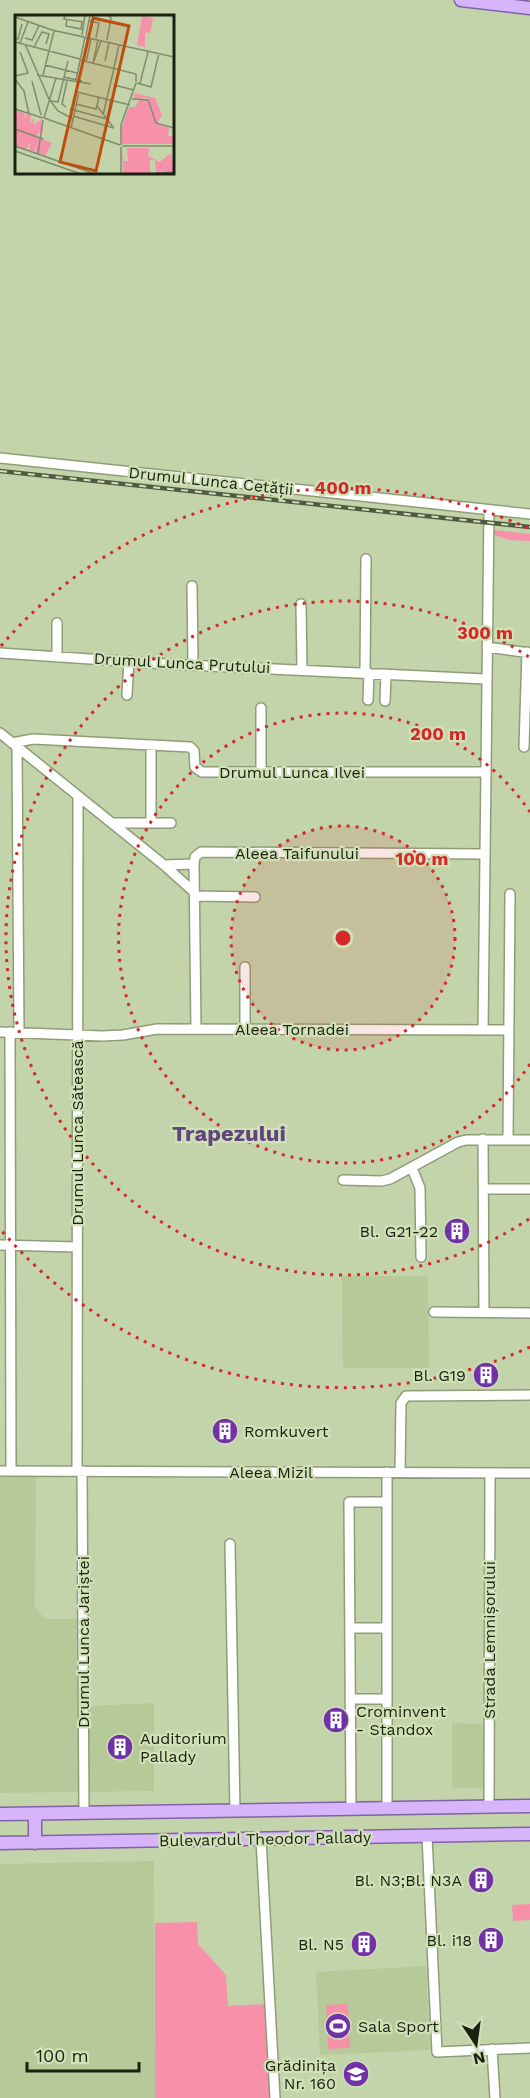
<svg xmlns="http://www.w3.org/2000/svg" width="530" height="2098" font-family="'Work Sans',sans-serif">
	<rect width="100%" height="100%" fill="#c3d4ab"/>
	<path fill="#b6c999" d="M342,1276H428L429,1368H343Z
		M0,1476H36L35,1607L45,1619H88V1706L154,1703V1791L0,1793Z
		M452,1723L486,1724V1788H452Z
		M154,1861L155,2098H0V1864Z
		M426,1966L430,2050L320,2055L316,1972Z"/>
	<path fill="#f791a9" d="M494,530L530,534V541L509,540L494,535Z
		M530,1904V1920L513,1921L512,1905Z
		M197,1922L198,1944L226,1975L228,2006L267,2004L271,2098H155V1923Z
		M348,2004L350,2048L328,2049L326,2005Z"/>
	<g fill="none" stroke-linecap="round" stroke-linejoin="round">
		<defs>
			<path id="minor" d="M0,458L530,514
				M192,586L193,664
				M301,604L302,669
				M57,623V657
				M487,647L530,653
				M0,653L166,664L486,679
				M365,673L366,559
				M127,695L129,661
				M368,700L369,673
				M385,701L386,674
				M0,733L164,865L194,892
				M12,743L33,739L190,747L194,751L195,767L202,772H485
				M151,745V823
				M524,747L527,652
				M17,748L19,1032
				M261,772V708
				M112,823H171
				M164,865L194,864
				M195,896L255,897
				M196,1029L194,864L195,857L201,852L484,854
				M245,1029V967
				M483,1030L489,510
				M0,1032L102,1036L123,1035L157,1029L508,1030
				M10,1032L11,1471
				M483,1139L484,1312
				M508,1139L510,894
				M412,1168L420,1188L421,1257
				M343,1180L381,1181L390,1179L458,1142L466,1140H530
				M484,1189H530
				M0,1245L77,1247
				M434,1312L530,1313
				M0,1471L530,1473
				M77,1471L78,796
				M82,1471L84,1813
				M387,1472V1808
				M400,1472L401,1403L406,1396L530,1395
				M230,1544L235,1811
				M350,1628H387
				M350,1699H387
				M489,1806L490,1473
				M351,1809L349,1502H387
				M427,1836L437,2052L530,2048
				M261,1839L275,2098
				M492,2049L495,2098"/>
			<path id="major" d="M461,0L530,8
				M0,1814L530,1806
				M0,1843L530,1834
				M35,1843V1814"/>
		</defs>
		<use href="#minor" stroke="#8e9d77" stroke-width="12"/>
		<use href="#major" stroke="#8460a7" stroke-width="15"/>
		<use href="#minor" stroke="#fff" stroke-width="9"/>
		<use href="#major" stroke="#d7b5fb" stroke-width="12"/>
		<defs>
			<path id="rail" d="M0,471L530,527"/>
		</defs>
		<use href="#rail" stroke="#505942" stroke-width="4.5"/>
		<use href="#rail" stroke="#d0e1b7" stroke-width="2" stroke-dasharray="7" stroke-linecap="butt"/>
	</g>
	<circle cx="343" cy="938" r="112" fill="#d62828" fill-opacity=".12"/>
	<g fill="none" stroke="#d62828" stroke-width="3" stroke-dasharray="3 6">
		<circle cx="343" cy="938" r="112"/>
		<path d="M530 1064A225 225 0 1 1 530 812"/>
		<path d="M529 1219A337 337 0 1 1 529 657"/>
		<path d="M530 1347A450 450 0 0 1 1 1230M1 646A450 450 0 0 1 530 529"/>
	</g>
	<defs>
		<symbol id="building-disc" viewBox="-11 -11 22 22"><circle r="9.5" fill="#7232a7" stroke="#d0e1b7"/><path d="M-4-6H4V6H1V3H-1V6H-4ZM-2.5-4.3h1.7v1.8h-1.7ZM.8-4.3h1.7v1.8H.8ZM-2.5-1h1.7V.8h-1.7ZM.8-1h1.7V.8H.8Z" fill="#fff"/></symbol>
		<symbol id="stadium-disc" viewBox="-11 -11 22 22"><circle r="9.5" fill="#7232a7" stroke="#d0e1b7"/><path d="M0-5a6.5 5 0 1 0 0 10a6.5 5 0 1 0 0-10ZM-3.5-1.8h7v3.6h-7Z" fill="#fff"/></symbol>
		<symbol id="school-disc" viewBox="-11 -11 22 22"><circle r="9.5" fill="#7232a7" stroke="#d0e1b7"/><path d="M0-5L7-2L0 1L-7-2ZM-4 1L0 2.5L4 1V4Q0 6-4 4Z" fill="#fff"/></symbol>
	</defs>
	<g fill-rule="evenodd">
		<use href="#building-disc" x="442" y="1216" width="30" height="30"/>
		<use href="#building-disc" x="471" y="1360" width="30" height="30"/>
		<use href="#building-disc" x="210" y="1416" width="30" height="30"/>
		<use href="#building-disc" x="321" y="1705" width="30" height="30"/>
		<use href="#building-disc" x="105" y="1732" width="30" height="30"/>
		<use href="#building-disc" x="466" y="1865" width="30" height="30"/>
		<use href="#building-disc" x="476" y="1925" width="30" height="30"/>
		<use href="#building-disc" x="349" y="1929" width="30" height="30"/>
		<use href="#stadium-disc" x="323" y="2011" width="30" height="30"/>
		<use href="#school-disc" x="341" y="2059" width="30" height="30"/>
	</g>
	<g text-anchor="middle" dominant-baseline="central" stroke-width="4.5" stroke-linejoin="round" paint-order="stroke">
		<g font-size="16" fill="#1b2011" stroke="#d0e1b7">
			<text transform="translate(211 481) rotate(6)">Drumul Lunca Cetății</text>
			<text transform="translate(182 663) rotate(3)">Drumul Lunca Prutului</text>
			<text x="292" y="772">Drumul Lunca Ilvei</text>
			<text x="297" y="853">Aleea Taifunului</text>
			<text x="292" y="1029">Aleea Tornadei</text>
			<text transform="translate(77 1133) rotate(-90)">Drumul Lunca Sătească</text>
			<text x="271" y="1472">Aleea Mizil</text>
			<text transform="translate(489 1640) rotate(-90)">Strada Lemnișorului</text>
			<text transform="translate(83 1642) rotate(-90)">Drumul Lunca Jariștei</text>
			<text transform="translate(265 1839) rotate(-1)">Bulevardul Theodor Pallady</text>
		</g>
		<g font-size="16" fill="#1b2011" stroke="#d0e1b7" text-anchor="end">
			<text x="438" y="1231">Bl. G21-22</text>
			<text x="466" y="1375">Bl. G19</text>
			<text x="244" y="1431" text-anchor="start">Romkuvert</text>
			<text x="356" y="1711" text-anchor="start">Crominvent<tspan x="356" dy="18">- Standox</tspan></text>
			<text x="140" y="1738" text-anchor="start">Auditorium<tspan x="140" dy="18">Pallady</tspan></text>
			<text x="462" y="1880">Bl. N3;Bl. N3A</text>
			<text x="472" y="1940">Bl. i18</text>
			<text x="344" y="1944">Bl. N5</text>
			<text x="358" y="2026" text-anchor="start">Sala Sport</text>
			<text x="336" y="2065">Grădinița<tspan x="336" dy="18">Nr. 160</tspan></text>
		</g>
		<g font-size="22" font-weight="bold" fill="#60437f" stroke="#d0e1b7">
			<text x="229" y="1133">Trapezului</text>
		</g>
	</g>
	<g transform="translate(15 15)">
		<rect width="159" height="159" fill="#c3d4ab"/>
		<path d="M127,1L138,3L135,18L130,17V32L122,30ZM119,78L140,83L147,100L142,109L154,113L153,121H159V129H107L106,115L114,92H120L124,85H132L137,99L133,83L120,84ZM0,95L10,98L8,107L11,99L16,100L15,109L20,102L18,110L27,104L28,118L24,117L22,122L37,128L30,141L21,138V130L19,137L14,136L15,128L11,135L0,131ZM112,133H134L133,141L145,147L156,138L159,157L141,158L140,145H135V158L108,159L107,135L109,146H113Z" fill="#f791a9"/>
		<path fill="none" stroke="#808c6d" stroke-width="1.5" d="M50,0L49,4L68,7M92,0L96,3L92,25M0,2L37,15L159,42M52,4L51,11L66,14L67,7M74,6L84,8L81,23M67,20L70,0M71,21L75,0M0,23L3,24L7,9M10,23L17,25L24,11M0,27L65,44M5,28L13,7M10,29L34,84L43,96L58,104M19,32L27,17L34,19L31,29M65,45L121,59V67M79,46L86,26M90,46L94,27M71,47L76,24M78,48L83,25M30,50L62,58M99,53L104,30M22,60L76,69M28,60L39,16M0,61L13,58L5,37M49,62L67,66M0,64L9,76L14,99M61,65L70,22M17,66L26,100M122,68L136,72L144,38M125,68L133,37M99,70L119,75M62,77L115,90M117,84L133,85L141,108L159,113M97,85L104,54M36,86L43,87L53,46M61,89L81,94L84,82M82,91L98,112M51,92L47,89L52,66M0,94L28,103M55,94L92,104M88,100L99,53M58,101L99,113M29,103L105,130M29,103L41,63M92,104L96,84M56,113L64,77M0,114L28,124M106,130V110L121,68M0,131L80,159M107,131H159M106,132V159M0,136L66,159M23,139L28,105M129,159L159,157"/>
		<path fill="#bf4e0d" fill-opacity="0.15" stroke="#bf4e0d" stroke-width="3" d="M78,3L114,11L81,156L45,147Z"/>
		<rect width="159" height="159" fill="none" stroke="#1b2011" stroke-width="3"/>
	</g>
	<circle cx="343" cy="938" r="9" fill="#d62828" stroke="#d0e1b7" stroke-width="3"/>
	<g font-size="18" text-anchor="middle" font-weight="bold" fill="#d62828" stroke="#d0e1b7" stroke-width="4.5" stroke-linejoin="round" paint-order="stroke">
		<text x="343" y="494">400 m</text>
		<text x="485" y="639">300 m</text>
		<text x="438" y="740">200 m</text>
		<text x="422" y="865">100 m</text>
	</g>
	<g transform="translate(476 2044) rotate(167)" stroke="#d0e1b7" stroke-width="4.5" paint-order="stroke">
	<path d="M0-4.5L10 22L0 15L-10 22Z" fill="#1b2011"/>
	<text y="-9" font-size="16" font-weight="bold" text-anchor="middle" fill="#1b2011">N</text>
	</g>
	<path d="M27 2062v9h112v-9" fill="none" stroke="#1b2011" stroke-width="3"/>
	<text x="36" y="2062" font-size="18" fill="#1b2011" stroke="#d0e1b7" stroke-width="4.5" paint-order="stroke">100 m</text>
</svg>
